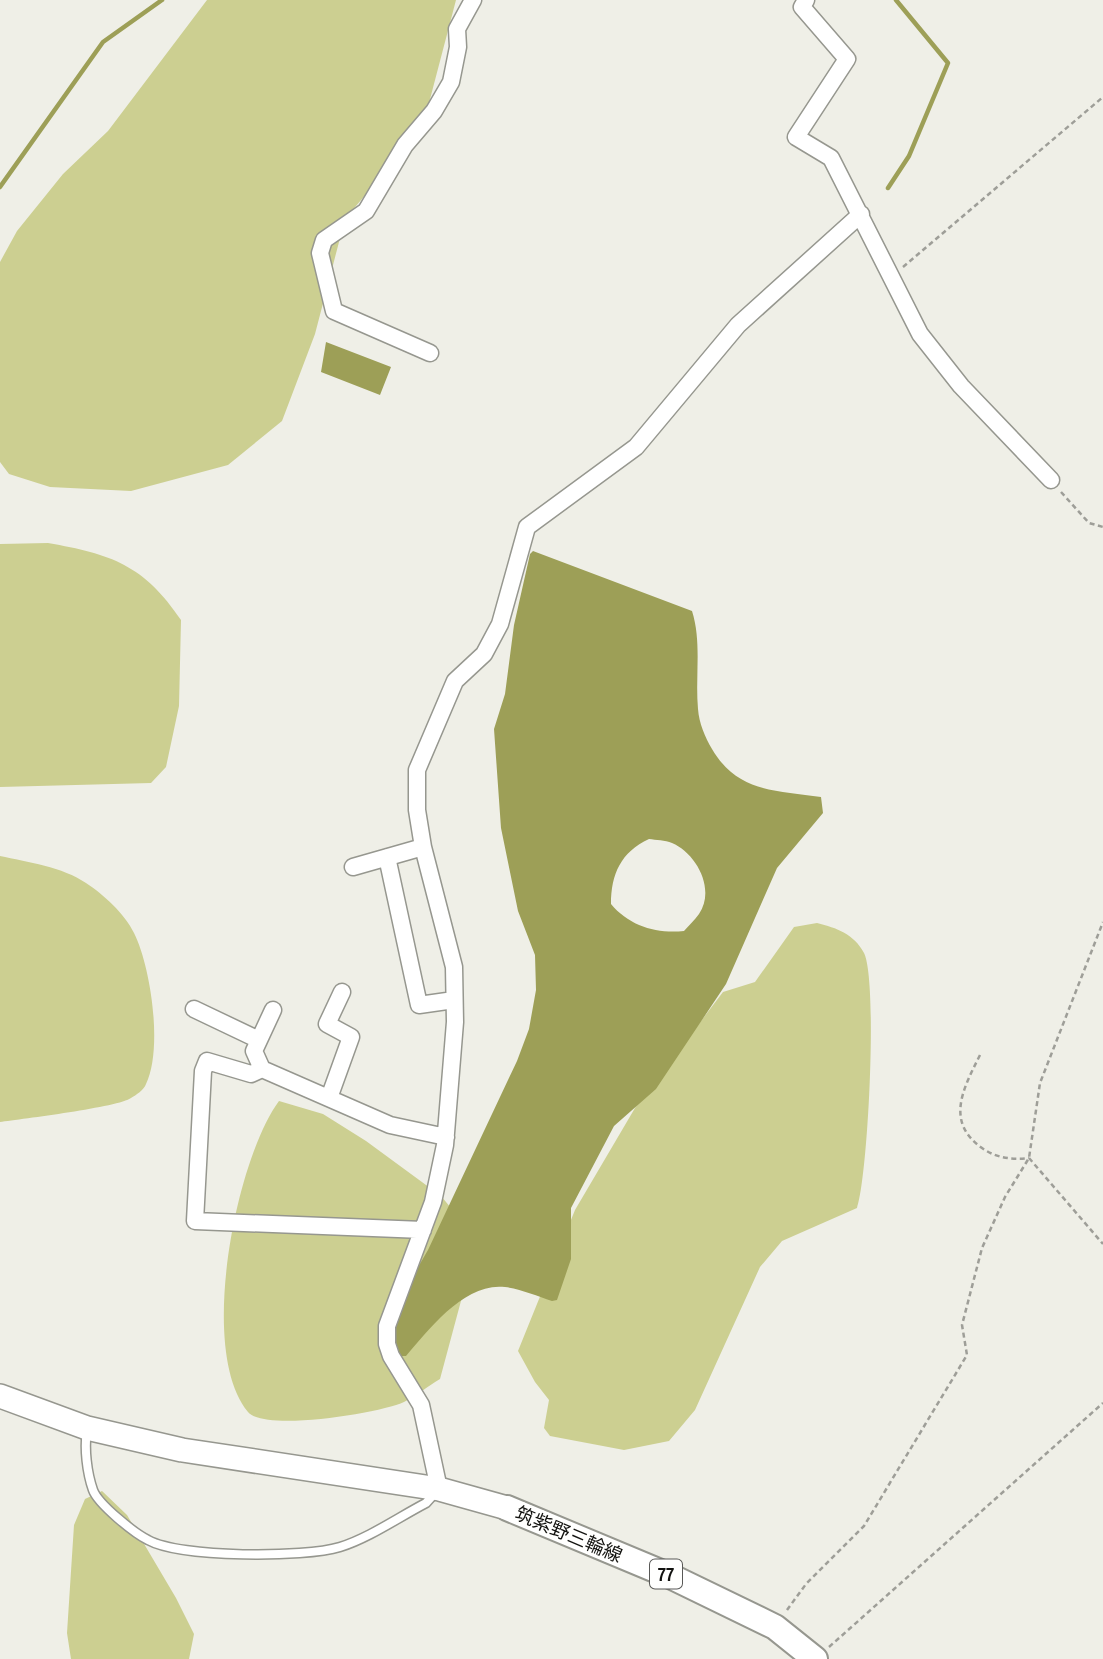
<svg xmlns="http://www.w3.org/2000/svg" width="1103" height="1659" font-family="'Archivo Narrow','Noto Sans JP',sans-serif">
	<rect width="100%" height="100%" fill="#efefe7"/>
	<path fill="#cccf91" d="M207,0H456L429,103L410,142L345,219L315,334L282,421L228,465L131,491L50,487L9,474L0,462V262L17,231L63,174L108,131Z
		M48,543C111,554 144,565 181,620L179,706L166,767L151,783L0,787V544Z
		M0,856C27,862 63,867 86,883C103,894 125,914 134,933C151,967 163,1049 146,1084C144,1090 136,1095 131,1098C119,1107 22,1119 0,1122Z
		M817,923C837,928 854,934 864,953C878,981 868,1177 857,1208L782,1241L760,1267L695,1410L669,1441L624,1450L550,1436L544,1428L549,1400L535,1382L518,1351L575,1210L635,1108L723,992L755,982L794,927Z
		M279,1101L323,1114L366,1141L441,1196L471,1232L465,1286L440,1379C428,1386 416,1396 404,1402C381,1413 264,1432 248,1412C197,1351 236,1159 279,1101Z
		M102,1491L127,1515L176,1598L194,1634L189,1659H71L67,1633L74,1525L85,1499Z"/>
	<path fill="#9d9f57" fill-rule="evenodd" d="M326,342L391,367L380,395L321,372Z
		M533,551L692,611C702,643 695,675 698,709C699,723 705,737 712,749C738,793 776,790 821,797L823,813L777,868L726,984L656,1089L614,1126L571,1208V1259L557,1300L552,1301C537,1296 521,1289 505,1287C465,1282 429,1329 406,1356H401C378,1337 416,1270 428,1250L517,1061L529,1029L536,990L535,955L518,911L501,828L494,729L505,694L514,625L530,554ZM649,839C656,840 665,840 672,843C696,853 716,889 699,914C695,920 689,925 684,931C657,934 629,926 611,904C611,874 621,852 649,839Z"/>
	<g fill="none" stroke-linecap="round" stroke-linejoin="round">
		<path stroke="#9d9f57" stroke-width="4.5" d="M0,187L103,42L162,0
			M888,188L909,156L948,63L896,0"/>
		<defs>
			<path id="lane" d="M87,1431C84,1448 87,1473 93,1490C98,1504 134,1533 148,1540C181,1558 304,1558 340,1547C369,1538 399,1517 426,1503L435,1493"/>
			<path id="street" d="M806,0L802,7L847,59L796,137L831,158L920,334L961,386L1051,480
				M430,353L334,311L320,253L324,240L366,211L405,145L434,111L451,82L458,47L457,29L473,0
				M387,857L419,1005L454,1000
				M353,867L423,847
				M194,1009L259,1040
				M273,1010L254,1051L262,1069L390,1125L446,1137
				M262,1069L251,1074L207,1061L203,1071L195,1221L423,1230
				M329,1098L351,1037L327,1024L342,992
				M439,1489L421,1405L391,1356L387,1344V1326L433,1202L445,1145L455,1022L454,967L423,847L417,810V770L455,681L484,654L500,624L527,527L636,447L738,325L861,214"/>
			<path id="secondary" d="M0,1396L87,1428L182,1450L439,1489L507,1508"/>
			<path id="primary" d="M507,1508L670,1576L775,1627L815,1659"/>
		</defs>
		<use href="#lane" stroke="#96978f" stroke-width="11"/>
		<use href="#street" stroke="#96978f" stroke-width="19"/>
		<use href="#secondary" stroke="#96978f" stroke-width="26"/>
		<use href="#primary" stroke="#96978f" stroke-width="28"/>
		<path stroke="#9e9e98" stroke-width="2.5" stroke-dasharray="5 3.5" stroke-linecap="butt" d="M903,267L1103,97
			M1061,492L1089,523L1103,527
			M980,1055C963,1089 945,1122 982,1148C996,1158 1012,1160 1029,1158
			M1029,1158L1103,1244
			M787,1610L806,1584L864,1526L967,1355L962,1325L982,1248L1005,1197L1029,1158L1040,1083L1103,922
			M829,1647L1103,1403"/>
		<use href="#lane" stroke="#fff" stroke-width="8"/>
		<use href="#street" stroke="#fff" stroke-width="16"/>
		<use href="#secondary" stroke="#fff" stroke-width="23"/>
		<use href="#primary" stroke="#fff" stroke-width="24"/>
	</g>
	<g text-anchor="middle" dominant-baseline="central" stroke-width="5" stroke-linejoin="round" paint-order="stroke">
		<rect fill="#fffffe" stroke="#595957" stroke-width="2" x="650" y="1559.5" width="32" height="29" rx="5"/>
		<g font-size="18" font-weight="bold" fill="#12120f">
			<text x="666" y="1574">77</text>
		</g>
		<g font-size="19" fill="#12120f" stroke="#fffffe">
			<text transform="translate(569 1534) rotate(23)">筑紫野三輪線</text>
		</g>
	</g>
</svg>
